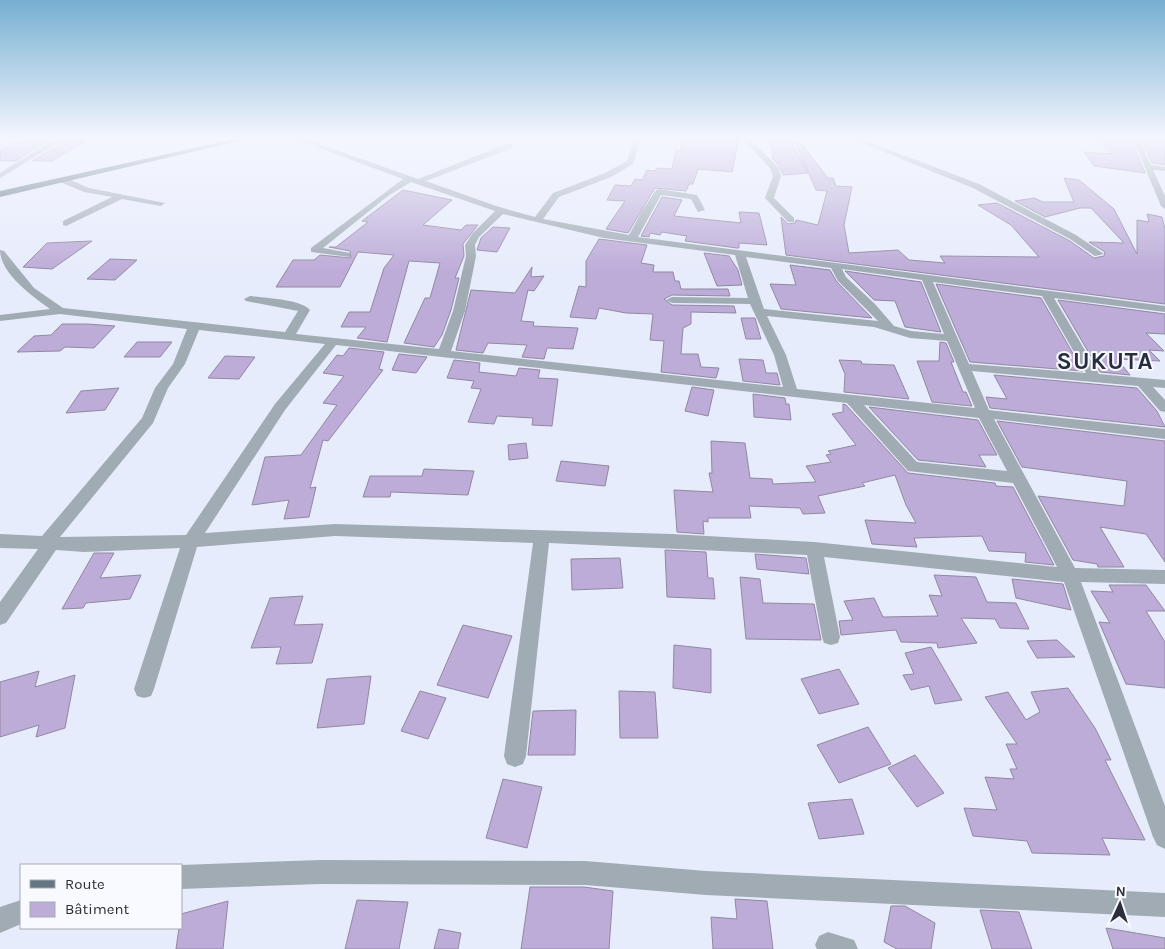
<svg xmlns="http://www.w3.org/2000/svg" width="1165" height="949" font-family="Karla,sans-serif">
	<rect width="100%" height="100%" fill="#e7ecfc"/>
	<path fill="#bdacd8" stroke="#9188a0" d="M680,139H739L732,172L698,169L693,184H689L686,191L655,188L628,233L606,229L625,201L607,200L615,185L631,186L635,179L642,180L647,170L655,171L657,168L672,169L676,150H681Z
		M770,139H790L808,173L783,175L779,166L773,159Z
		M1097,139H1131L1145,173L1094,166L1084,152L1112,154Z
		M1141,139H1165V165L1152,163Z
		M47,141L16,161H0V150L15,142Z
		M59,141L84,142L52,161H32L59,145Z
		M800,142L828,178H833L836,186L852,187L844,225L849,253L898,250L909,260L945,263L940,256L1039,257L1011,225L978,205L997,203L1070,241L1094,258L1104,256L1105,252L1089,242L1124,243L1091,208H1080L1045,217L1015,201L1034,198L1043,202H1074L1064,178L1079,180L1114,209L1137,254V220L1149,222L1147,214L1162,217L1165,229V304L786,255L781,217L788,224L795,223L796,220L818,225L827,191L816,190L796,144Z
		M403,190L452,200L423,225L461,230L466,225H478L463,244L464,256L455,278H459L451,310L442,335L434,347L404,343L425,298H430L440,263L409,261L387,342L357,338L366,327H341L349,312H370L384,268L394,255L358,252L340,287H276L293,260H314L320,255L351,258L350,251L329,247H336L368,222L362,221Z
		M662,197L682,200L674,216L741,223L739,212L759,213L767,245L739,243V248H737L685,241L687,236L662,232L660,235L650,233L649,237L641,236Z
		M493,227L510,228L497,252L477,250L481,238Z
		M599,239L647,245L641,263L654,265L653,272H673L675,281H679L681,289H728L730,296L672,295L664,299L672,305L734,306L736,313L691,312V324L683,328L681,354H698L701,367L719,368L716,378L661,372L664,341L650,340L653,314L626,313L599,308L596,319L570,317L579,286L586,287V261Z
		M92,241L52,269L23,267L47,243Z
		M704,253L729,256L738,270L742,285L717,286Z
		M110,259L137,260L115,280L87,279Z
		M790,265L830,270L837,282L872,318L781,309L770,284L796,285Z
		M532,267L531,277L544,276L534,291L528,290L521,321L534,322L533,326L578,328L573,349L547,348L544,359L522,357L527,345L488,343L483,353L456,350L471,290L515,293Z
		M845,271L921,282L941,332L905,327L895,301L874,300Z
		M936,284L1041,298L1083,371L970,362Z
		M1058,300L1165,314V334L1146,333L1164,351L1149,350L1160,361L1117,359L1130,375L1100,372Z
		M741,318H755L761,339H746Z
		M62,324H87L115,326L94,348L65,347L60,351L17,352L34,336L51,335Z
		M137,342H172L160,357H124Z
		M940,342L946,343L954,362H951L963,392H966L972,406L932,402L917,361H939Z
		M349,348L384,352L379,369L383,370L328,441L323,440L310,488L316,487L309,517L284,519L289,500L252,505L265,457L301,455L337,405L323,403L344,376L323,373L337,355L343,356Z
		M399,354L427,357L416,373L392,370Z
		M225,356L255,357L239,379L208,378Z
		M739,359L763,360L766,373H777L780,385L743,381Z
		M454,360L480,363L479,372L516,376L519,368L540,370L538,378L558,379L552,426L532,425L533,418L497,416L494,424L468,422L481,389L471,388L474,381L447,378Z
		M839,360L861,361L862,364L894,365L909,399L844,392L845,374Z
		M994,375L1137,388L1157,411L1165,427L990,408L986,397L1007,399Z
		M692,387L714,390L708,416L685,411Z
		M119,388L105,410L66,413L81,391Z
		M753,394L785,398L786,404H789L791,420L754,417Z
		M843,404L846,405L908,473L995,483L996,486L1013,487L1054,565L1025,562L1026,553L989,551L982,536L914,538L917,547L872,544L865,520L916,523L906,505L895,475L862,483L865,486L818,496L825,513L803,514L800,508L749,506L751,518H708V522L703,521L704,534L677,532L674,490L713,492L709,473H712L711,441L745,443L750,478L772,479L773,484L816,482L806,466L831,462L826,455L831,454L828,451L856,445L832,414L843,412Z
		M869,407L978,420L997,455H979L986,467L918,460Z
		M997,421L1165,441V562L1146,534L1100,527L1124,567H1098L1097,564L1073,560L1038,496L1124,506L1127,481L1022,467Z
		M526,443L528,458L509,460L508,445Z
		M561,461L609,466L605,486L556,481Z
		M424,469L474,471L468,495L391,492L390,497H363L370,476H422Z
		M665,550L706,552L708,578H713L715,599L667,597Z
		M94,553H114L100,578L141,575L130,599L86,603L83,608L62,609Z
		M755,554L806,558L809,574L757,569Z
		M620,558L623,588L572,590L571,559Z
		M934,575L976,577L987,602L1016,603L1029,629L1000,628L995,619L961,618L977,643L938,648L937,643L901,642L896,630L841,635L839,621L853,620L844,601L874,598L883,617L938,616L929,595L942,596Z
		M740,577L760,579L763,603L814,604L821,640L746,639Z
		M1012,579L1063,584L1071,610L1016,598Z
		M1109,585H1146L1165,611H1146L1165,642V688L1126,684L1099,622L1110,623L1091,591L1113,592Z
		M303,596L294,625L323,624L312,663L276,664L281,647L251,648L270,598Z
		M463,625L512,636L488,698L437,685Z
		M1057,640L1075,657L1037,658L1027,641Z
		M674,645L711,649V693L673,688Z
		M931,647L962,700L935,704L929,686L911,690L903,675L914,674L905,653Z
		M839,669L859,704L819,714L801,679Z
		M39,671L35,687L75,675L65,728L36,737L39,725L0,737V682Z
		M371,676L364,724L317,728L327,679Z
		M1068,688L1095,728L1111,760H1105L1145,840L1102,838L1110,855L1032,853L1027,841L973,836L964,808L997,810L985,777L1014,779L1010,769H1017L1006,744H1017L985,697L1008,692L1026,720L1040,712L1031,692Z
		M420,691L446,698L428,739L401,731Z
		M619,691L655,692L658,738H620Z
		M576,710L575,755H528L533,711Z
		M868,727L891,764L839,783L817,745Z
		M915,755L944,793L917,807L888,768Z
		M503,779L542,787L527,848L486,838Z
		M852,799L864,834L819,839L808,803Z
		M530,887H584L613,891L609,949H521Z
		M735,899L767,901L773,949H713L711,917L737,919Z
		M357,900L408,902L399,949H345Z
		M228,901L223,949H176L179,928H181V914Z
		M891,906H905L935,923L931,949H897L884,942Z
		M980,910L1019,912L1032,949H992Z
		M1106,928L1165,938V949H1113Z
		M439,929L461,933L458,949H434Z"/>
	<g fill="none" stroke-linecap="round" stroke-linejoin="round">
		<path fill="#a1abb4" fill-rule="evenodd" d="M295,139H305L418,179L506,144H512V148L426,181L496,206L535,217L553,193L605,173L627,161L634,139H641L633,164L611,177L559,197L543,219L629,235L642,211L656,190L659,189L697,195L705,210L698,212L691,199L661,195L638,237L1165,306V312L1054,298L1099,374L1165,380V388L1153,387L1165,400V412L1160,411L1138,386L972,371L989,410L1165,429V439L994,419L1075,568L1165,570V584L1081,582L1165,806V849L1157,845L1153,837L1064,582L824,557L840,637L838,643L831,645L824,643L822,637L807,555L549,543L526,756L523,764L515,767L507,764L504,756L533,543L335,536L197,547L154,689L151,696L144,698L137,696L134,689L180,548L84,552L56,550L6,623L0,625V602L38,549L0,548V534L42,536L142,418L155,388L173,364L187,329L60,314L0,321V315L50,309C32,296 0,273 0,250L4,251L34,288L63,308L285,332L298,311L246,301L244,299L250,296C265,298 301,299 310,310L296,334L439,349L453,311L466,256L465,245L472,234L495,211L411,182L388,196L323,248L350,253V257L311,252V248L403,179ZM503,214L604,238L735,255L748,298L672,297L666,300L672,303L750,304L774,355L783,387L451,351L465,311L476,256L475,245L479,237ZM746,257L831,268L838,281L878,321L764,309ZM842,269L922,280L944,334L911,331L894,326L875,304L846,277ZM933,282L1042,296L1086,373L969,364ZM767,316L874,327L910,338L947,341L975,408L797,389L786,355ZM199,330L325,344L275,404L186,535L60,537L153,423L168,388L185,364ZM336,345L847,403L908,471L1013,483L1057,567L814,542L672,534L335,524L205,533L285,410ZM864,405L979,418L1007,471L917,462Z
			M743,139H750L778,167L781,176L774,198L794,218V222H788L765,198L773,176L770,168Z
			M852,139H861L979,184L1076,235L1104,254L1095,256L1070,239L973,188Z
			M1133,139H1139L1151,165L1165,167V171L1153,170L1165,196V209L1161,206Z
			M51,141L58,143L0,178V173Z
			M60,178H66L89,188L165,203L161,206L122,199L66,226L63,225V221L112,197L84,192L60,182Z
			M320,860L585,861L706,871L1165,893V917L706,895L585,885L320,884L181,889V865Z
			M21,900V924L0,933V907Z
			M828,932L854,940L858,949H817L815,945L819,936Z"/>
		<path fill="#627583" fill-rule="evenodd" d="M235,139H247L0,197V191Z"/>
	</g>
	<linearGradient id="sky" x2="0" y2="1"><stop stop-color="#76afd2"/><stop offset="0.51" stop-color="#f4f6fe"/><stop offset="1" stop-color="#f4f6fe" stop-opacity="0"/></linearGradient>
	<rect width="1165" height="271" fill="url(#sky)"/>
	<g text-anchor="middle" dominant-baseline="central" stroke-width="4" stroke-linejoin="round" paint-order="stroke">
		<g font-size="24" font-weight="bold" letter-spacing="1" fill="#282d42" stroke="#f8faff">
			<text x="1105" y="361">SUKUTA</text>
		</g>
	</g>
	<rect x="20" y="864" width="162" height="65" fill="#f8faff" stroke="#a6a9b0"/>
	<rect x="30" y="880" width="25" height="8" fill="#627583" stroke="#a6a9b0"/>
	<text x="65" y="889" font-size="15" fill="#2c2f39">Route</text>
	<rect x="30" y="902" width="25" height="15" fill="#bdacd8" stroke="#a6a9b0"/>
	<text x="65" y="914" font-size="15" fill="#2c2f39">Bâtiment</text>
	<g transform="translate(1120 904) rotate(3)" stroke="#f8faff" stroke-width="4" paint-order="stroke">
	<path d="M0-4L9 19L0 12L-9 19Z" fill="#2c2f39"/>
	<text y="-8" font-size="14" font-weight="bold" text-anchor="middle" fill="#2c2f39">N</text>
	</g>
</svg>
